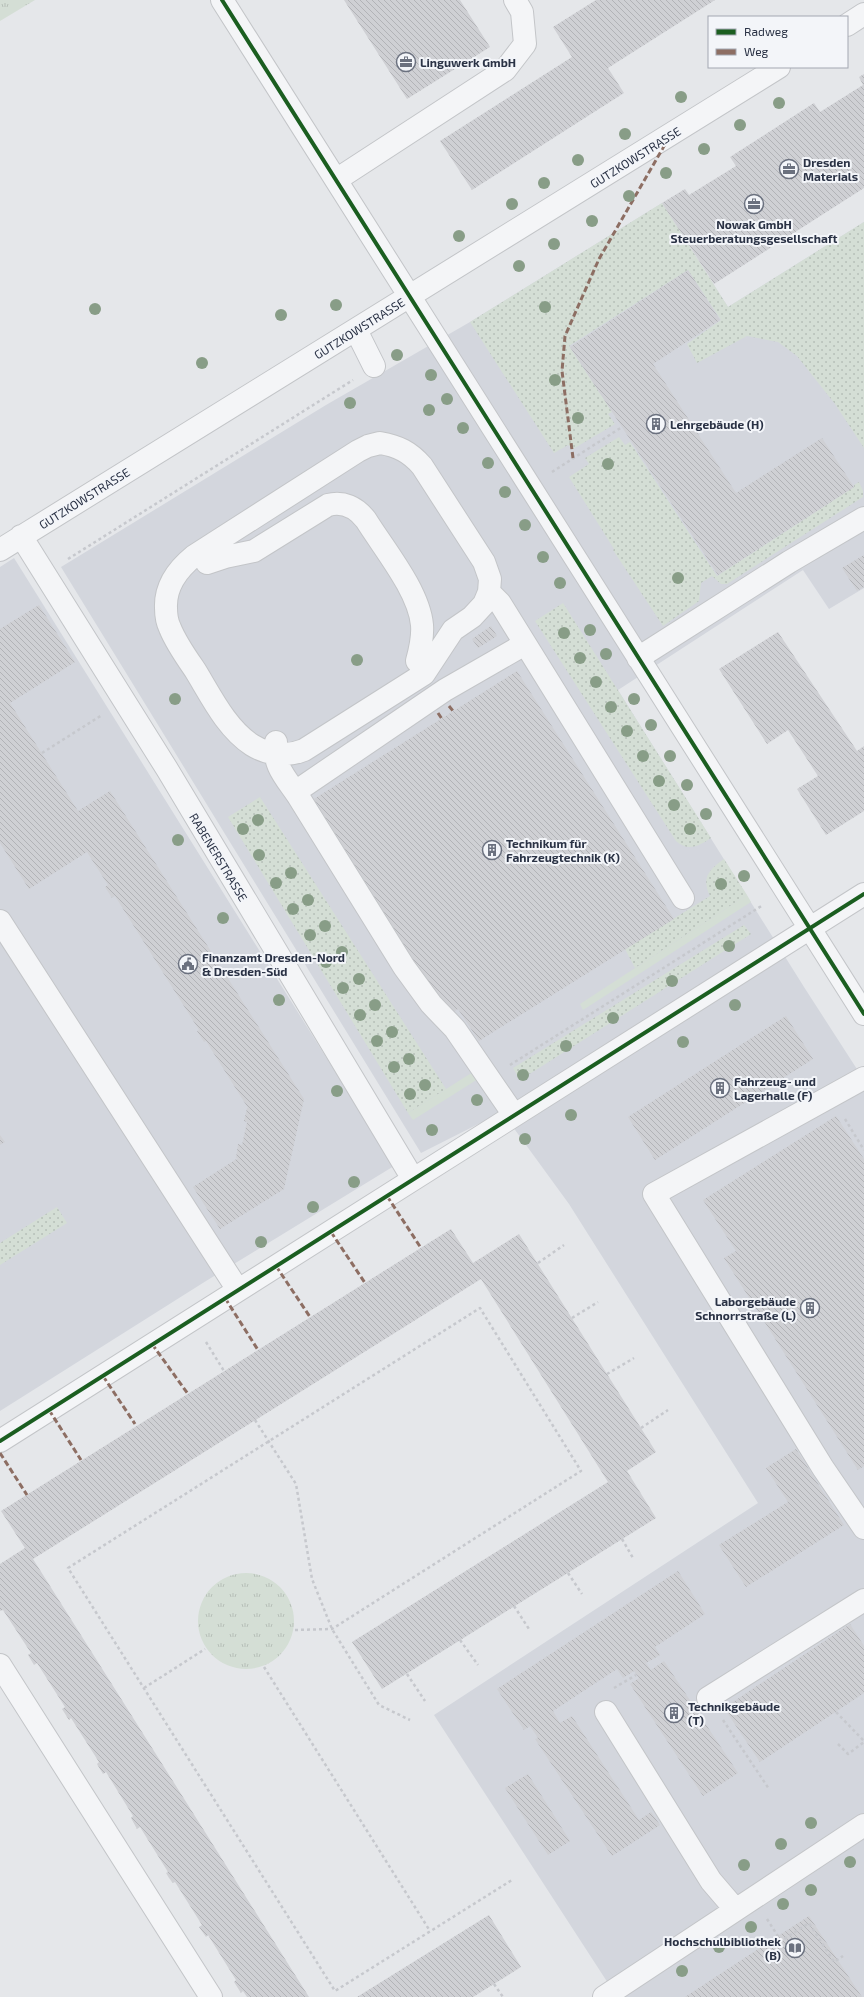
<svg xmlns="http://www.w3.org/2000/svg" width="864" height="1997" font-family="'Exo 2',sans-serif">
	<defs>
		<pattern id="grass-dots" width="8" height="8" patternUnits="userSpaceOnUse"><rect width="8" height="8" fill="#d4ded5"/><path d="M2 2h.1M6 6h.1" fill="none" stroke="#b6bfb8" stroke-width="1.8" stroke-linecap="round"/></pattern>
		<pattern id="park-tufts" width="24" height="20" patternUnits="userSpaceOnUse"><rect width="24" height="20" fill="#d4ded5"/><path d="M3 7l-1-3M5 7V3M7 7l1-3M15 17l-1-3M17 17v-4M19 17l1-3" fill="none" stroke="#b6bfb8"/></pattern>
		<pattern id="building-back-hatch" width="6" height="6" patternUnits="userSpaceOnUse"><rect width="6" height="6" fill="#cfd0d4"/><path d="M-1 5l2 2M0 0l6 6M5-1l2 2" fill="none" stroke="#b2b3b7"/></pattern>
	</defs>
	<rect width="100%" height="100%" fill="#e5e7ea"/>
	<path fill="#d3d6dd" d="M662,203L728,307L864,222V588L829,609L803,570L618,690L804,987L864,1080V1997H617L434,1715L758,1503L569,1204L502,1112L421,1153L61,567L326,405L470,322Z
		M14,558L394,1166L206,1281L0,1411V567Z"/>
	<path fill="url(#grass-dots)" d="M662,203L728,307L864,222V448L835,404L797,356L778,342L747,336L697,363L687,344L721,320L688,270L569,346L612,412L608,414L615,424L573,449L568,445L554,453L470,322Z
		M619,437L625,445L630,442L717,576L854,487V485L859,482L863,491V497L727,584H721L712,576L701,583L699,601L663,626L613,550L614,549L569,477L589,464L585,458Z
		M563,603L711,838C699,846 688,852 676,841L535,621Z
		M260,797L446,1089L408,1113L228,817Z
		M724,859L747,895L635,968L625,949L710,896C701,877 709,870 724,859Z
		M744,925L751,934L520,1080L513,1068Z
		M57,1207L67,1223L0,1265V1243Z"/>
	<path fill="url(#park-tufts)" d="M0,0H35L0,21Z
		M198 1621a48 48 0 1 1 96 0a48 48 0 1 1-96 0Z"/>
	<path fill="#d4ded5" d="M747,895L751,902L583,1010L580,1004Z
		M473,1072L478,1079L413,1120L408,1113Z"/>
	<path fill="url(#building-back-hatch)" d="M344,0H460L490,47L407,99Z
		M596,0H715L608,68L624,93L472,190L440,141L572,57L553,27Z
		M864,74V188L714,284L662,203L685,189L689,195L736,166L730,157L814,103L820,112L863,85L859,77Z
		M688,270L720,320L653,364L736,493L822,438L854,487L718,575L570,347Z
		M864,555V587L857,591L842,568Z
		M39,605L75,662L10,703L78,811L110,791L304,1099L284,1189L220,1229L193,1187L238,1158H236L238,1144L242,1145L247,1122L244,1121L247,1108H248L206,1041L204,1042L197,1031L199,1030L115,896L112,898L105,887L108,885L87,852L29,889L0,843V629Z
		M491,626L497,636L478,648L472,639Z
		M778,632L857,751L864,746V811L826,835L797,789L818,776L788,730L767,744L719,669Z
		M517,671L674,919L479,1041L458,1009L448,1016L314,799Z
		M786,1016L813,1059L655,1160L628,1117Z
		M836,1116L864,1159V1466L858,1470L724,1258L736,1251L703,1200Z
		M0,1135L5,1142L0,1145Z
		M451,1229L473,1263L519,1234L656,1452L627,1471L656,1518L382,1689L352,1642L608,1482L481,1279L33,1559L309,1997H247L243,1991L241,1993L234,1982L236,1980L208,1935L206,1937L199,1927L202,1925L175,1882L173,1883L169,1878L166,1873L168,1872L140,1827L137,1829L131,1818L133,1816L106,1772L103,1774L97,1764L99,1762L71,1718L69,1720L62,1709L65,1707L37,1663L34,1665L28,1655L31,1653L3,1610L0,1611V1564L25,1548L1,1511Z
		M796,1449L844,1525L746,1587L719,1545L788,1502L766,1468Z
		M678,1571L705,1614L655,1647L660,1655L646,1663L651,1670L664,1661L738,1773L703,1796L630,1684L639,1678L634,1671L623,1678L617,1669L553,1711L560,1723L572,1716L639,1820L651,1812L660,1825L612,1856L535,1739L538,1738L530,1726L524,1730L497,1689Z
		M850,1624L864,1646V1693L760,1762L724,1708Z
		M528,1774L570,1841L548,1855L505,1788Z
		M489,1915L521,1967L473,1997H357Z
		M809,1916L862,1997H685L778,1936Z"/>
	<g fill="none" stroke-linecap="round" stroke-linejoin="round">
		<defs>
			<path id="minor" d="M222,0L864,1014
				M847,25L864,14
				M336,180L505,70L525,44L522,12L515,0
				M356,330L374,366
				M380,443C398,446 410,452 422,466L484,562L490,579L489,592L484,604L472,617L453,630L424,674L304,750C287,757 268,755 252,745C226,728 211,696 195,670C186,657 176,643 170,628C167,622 166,615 166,608C165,586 178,569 194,556L358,451L368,446Z
				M21,536L167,769L413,1179
				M0,550L779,67
				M207,563L225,557L254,551L328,505C343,501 356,507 366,520C384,549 419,591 422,625C423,637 420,650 417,661
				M489,592L500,603L683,898
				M638,658L789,562L864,518
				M276,742C272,765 286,778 298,796
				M0,921L238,1290
				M864,1078L654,1194L823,1468L864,1528
				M514,1115L455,1029L431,1004L404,967L298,796L301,788L445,690L525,644
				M0,1441L864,894
				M0,1665L211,1997
				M708,1698L864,1600
				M606,1712L711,1881L735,1909
				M604,1997L864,1825"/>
		</defs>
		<use href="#minor" stroke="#c3c5c8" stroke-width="24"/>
		<path stroke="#c6c8cd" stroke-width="2.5" stroke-dasharray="3 3" stroke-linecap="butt" d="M552,472L622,427
			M68,559L353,380
			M42,753L102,715
			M510,1065L763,905
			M845,1119L864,1150
			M538,1263L564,1245
			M572,1318L598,1302
			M206,1342L224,1371
			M607,1374L634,1358
			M255,1420L296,1484L312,1579L332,1629L379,1705L410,1720
			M641,1428L668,1410
			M622,1539L633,1558
			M568,1573L582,1594
			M514,1606L529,1629
			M295,1630L332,1629L581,1471L480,1308L68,1568L335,1991L512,1880
			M460,1640L478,1665
			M264,1667L430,1931
			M407,1674L425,1701
			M144,1688L205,1649
			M614,1688L636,1675
			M836,1712L864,1741
			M723,1720L769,1789
			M838,1744L848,1754L864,1742
			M767,1919L781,1941L809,1923L834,1962L843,1956
			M494,1984L503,1997"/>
		<use href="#minor" stroke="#f4f5f7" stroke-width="22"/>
		<path stroke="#8d6e63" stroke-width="3" stroke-dasharray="6 3" stroke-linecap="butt" d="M573,458L562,371L565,336L599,259L671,134
			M449,706L453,711
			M438,713L442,719
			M387,1196L421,1248
			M331,1232L365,1283
			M276,1266L310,1317
			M225,1298L258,1350
			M152,1344L188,1394
			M103,1376L135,1424
			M49,1410L81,1460
			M0,1453L27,1495"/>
		<defs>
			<path id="cycleway" d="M222,0L864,1014
				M0,1441L864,894"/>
		</defs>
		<use href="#cycleway" stroke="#f3f5f9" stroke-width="6"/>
		<use href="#cycleway" stroke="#1b5e20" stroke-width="4"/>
	</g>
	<g fill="#889d87">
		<circle cx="681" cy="97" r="6"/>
		<circle cx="779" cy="103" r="6"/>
		<circle cx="740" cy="125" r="6"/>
		<circle cx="625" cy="134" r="6"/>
		<circle cx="704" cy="149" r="6"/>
		<circle cx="578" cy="160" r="6"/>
		<circle cx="666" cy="173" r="6"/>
		<circle cx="544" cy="183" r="6"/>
		<circle cx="629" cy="196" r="6"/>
		<circle cx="512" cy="204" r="6"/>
		<circle cx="592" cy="221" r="6"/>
		<circle cx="459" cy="236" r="6"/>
		<circle cx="554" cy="244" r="6"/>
		<circle cx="519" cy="266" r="6"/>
		<circle cx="336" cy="305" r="6"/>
		<circle cx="545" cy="307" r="6"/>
		<circle cx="95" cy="309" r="6"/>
		<circle cx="281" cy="315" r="6"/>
		<circle cx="397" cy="355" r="6"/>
		<circle cx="202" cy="363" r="6"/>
		<circle cx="431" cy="375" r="6"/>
		<circle cx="555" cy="380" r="6"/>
		<circle cx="447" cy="399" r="6"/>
		<circle cx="350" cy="403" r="6"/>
		<circle cx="429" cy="410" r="6"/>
		<circle cx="578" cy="418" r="6"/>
		<circle cx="463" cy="428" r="6"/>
		<circle cx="488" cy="463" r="6"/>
		<circle cx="608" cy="464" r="6"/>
		<circle cx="505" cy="492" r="6"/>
		<circle cx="525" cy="525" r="6"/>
		<circle cx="543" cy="557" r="6"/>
		<circle cx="678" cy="578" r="6"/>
		<circle cx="560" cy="583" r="6"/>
		<circle cx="590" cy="630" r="6"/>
		<circle cx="564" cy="633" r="6"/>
		<circle cx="606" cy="654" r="6"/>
		<circle cx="580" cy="658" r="6"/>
		<circle cx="357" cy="660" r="6"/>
		<circle cx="596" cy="682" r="6"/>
		<circle cx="175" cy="699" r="6"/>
		<circle cx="634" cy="699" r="6"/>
		<circle cx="611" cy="707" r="6"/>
		<circle cx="651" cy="725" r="6"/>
		<circle cx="627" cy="731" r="6"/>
		<circle cx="643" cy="756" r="6"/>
		<circle cx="670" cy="756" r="6"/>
		<circle cx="659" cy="781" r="6"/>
		<circle cx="687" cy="785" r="6"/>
		<circle cx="674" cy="805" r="6"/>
		<circle cx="706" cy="814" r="6"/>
		<circle cx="258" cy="820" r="6"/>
		<circle cx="243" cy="829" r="6"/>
		<circle cx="690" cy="829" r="6"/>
		<circle cx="178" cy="840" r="6"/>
		<circle cx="259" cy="855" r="6"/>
		<circle cx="291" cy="873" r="6"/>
		<circle cx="744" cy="876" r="6"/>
		<circle cx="276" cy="883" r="6"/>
		<circle cx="721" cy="884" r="6"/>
		<circle cx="308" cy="900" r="6"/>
		<circle cx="293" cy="909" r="6"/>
		<circle cx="223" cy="918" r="6"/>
		<circle cx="325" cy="926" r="6"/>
		<circle cx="310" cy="935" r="6"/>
		<circle cx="729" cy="946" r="6"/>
		<circle cx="342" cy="952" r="6"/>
		<circle cx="326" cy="962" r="6"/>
		<circle cx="359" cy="979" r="6"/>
		<circle cx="672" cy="981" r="6"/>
		<circle cx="343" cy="988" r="6"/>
		<circle cx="279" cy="1000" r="6"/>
		<circle cx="375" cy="1005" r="6"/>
		<circle cx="735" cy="1005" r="6"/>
		<circle cx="360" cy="1015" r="6"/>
		<circle cx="613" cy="1018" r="6"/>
		<circle cx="392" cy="1032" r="6"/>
		<circle cx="377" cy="1041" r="6"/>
		<circle cx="683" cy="1042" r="6"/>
		<circle cx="566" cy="1046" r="6"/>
		<circle cx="409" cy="1059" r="6"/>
		<circle cx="394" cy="1067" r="6"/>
		<circle cx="523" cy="1075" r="6"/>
		<circle cx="425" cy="1085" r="6"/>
		<circle cx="337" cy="1091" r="6"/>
		<circle cx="410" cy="1094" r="6"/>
		<circle cx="477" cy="1100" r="6"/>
		<circle cx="571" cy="1115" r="6"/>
		<circle cx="432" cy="1130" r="6"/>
		<circle cx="525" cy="1139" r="6"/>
		<circle cx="354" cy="1182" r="6"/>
		<circle cx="313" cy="1207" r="6"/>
		<circle cx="261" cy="1242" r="6"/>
		<circle cx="811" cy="1823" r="6"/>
		<circle cx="781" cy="1844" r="6"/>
		<circle cx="850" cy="1862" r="6"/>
		<circle cx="744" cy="1865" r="6"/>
		<circle cx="811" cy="1890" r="6"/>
		<circle cx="783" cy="1904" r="6"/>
		<circle cx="751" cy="1927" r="6"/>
		<circle cx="719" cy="1947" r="6"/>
		<circle cx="682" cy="1971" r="6"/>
	</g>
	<defs>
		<symbol id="office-ring" viewBox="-11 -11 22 22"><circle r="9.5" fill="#f3f5f9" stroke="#6b717f" stroke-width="1.5"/><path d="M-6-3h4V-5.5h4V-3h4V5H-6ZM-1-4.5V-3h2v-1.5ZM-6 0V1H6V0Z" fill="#6b717f"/></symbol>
		<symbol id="building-ring" viewBox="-11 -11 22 22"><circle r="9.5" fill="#f3f5f9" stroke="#6b717f" stroke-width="1.5"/><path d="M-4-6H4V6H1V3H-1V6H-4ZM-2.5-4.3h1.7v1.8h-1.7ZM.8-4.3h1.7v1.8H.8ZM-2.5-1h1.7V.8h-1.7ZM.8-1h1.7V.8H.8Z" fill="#6b717f"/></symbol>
		<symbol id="civic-ring" viewBox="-11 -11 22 22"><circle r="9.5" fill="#f3f5f9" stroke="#6b717f" stroke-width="1.5"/><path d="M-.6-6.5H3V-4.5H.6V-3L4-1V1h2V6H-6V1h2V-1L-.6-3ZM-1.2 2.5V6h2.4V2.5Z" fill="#6b717f"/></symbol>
		<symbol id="library-ring" viewBox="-11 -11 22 22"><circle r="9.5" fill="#f3f5f9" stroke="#6b717f" stroke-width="1.5"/><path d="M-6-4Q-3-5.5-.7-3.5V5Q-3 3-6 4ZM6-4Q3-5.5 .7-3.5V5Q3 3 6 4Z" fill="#6b717f"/></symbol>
	</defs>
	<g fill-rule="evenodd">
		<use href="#office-ring" x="395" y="51" width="22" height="22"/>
		<use href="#office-ring" x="778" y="158" width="22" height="22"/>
		<use href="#office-ring" x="743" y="193" width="22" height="22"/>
		<use href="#building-ring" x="645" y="413" width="22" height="22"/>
		<use href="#building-ring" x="481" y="839" width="22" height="22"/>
		<use href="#civic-ring" x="177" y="953" width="22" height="22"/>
		<use href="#building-ring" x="709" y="1077" width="22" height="22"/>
		<use href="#building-ring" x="799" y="1297" width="22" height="22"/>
		<use href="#building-ring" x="663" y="1702" width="22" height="22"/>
		<use href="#library-ring" x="784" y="1937" width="22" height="22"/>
	</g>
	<g text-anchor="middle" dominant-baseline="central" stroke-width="4" stroke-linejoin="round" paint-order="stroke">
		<g font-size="12" font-weight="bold" fill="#2a3245" stroke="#f3f5f9" text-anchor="start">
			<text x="420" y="62">Linguwerk GmbH</text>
			<text x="803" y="162">Dresden<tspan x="803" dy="14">Materials</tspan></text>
			<text x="754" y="224" text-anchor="middle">Nowak GmbH<tspan x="754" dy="14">Steuerberatungsgesellschaft</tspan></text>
			<text x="670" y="424">Lehrgebäude (H)</text>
			<text x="506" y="843">Technikum für<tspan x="506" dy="14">Fahrzeugtechnik (K)</tspan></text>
			<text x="202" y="957">Finanzamt Dresden-Nord<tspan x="202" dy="14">&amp; Dresden-Süd</tspan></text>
			<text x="734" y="1081">Fahrzeug- und<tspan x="734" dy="14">Lagerhalle (F)</tspan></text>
			<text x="796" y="1301" text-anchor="end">Laborgebäude<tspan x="796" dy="14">Schnorrstraße (L)</tspan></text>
			<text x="688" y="1706">Technikgebäude<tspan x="688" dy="14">(T)</tspan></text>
			<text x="781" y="1941" text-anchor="end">Hochschulbibliothek<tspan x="781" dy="14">(B)</tspan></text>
		</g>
		<g font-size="12" fill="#2a3245" stroke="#f3f5f9">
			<text transform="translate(635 157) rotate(-32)">GUTZKOWSTRASSE</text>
			<text transform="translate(359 328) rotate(-32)">GUTZKOWSTRASSE</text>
			<text transform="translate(84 498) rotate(-32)">GUTZKOWSTRASSE</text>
			<text transform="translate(219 857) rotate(59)">RABENERSTRASSE</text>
		</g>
	</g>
	<rect x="708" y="16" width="140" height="52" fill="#f3f5f9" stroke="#a3a7b1"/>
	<rect x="716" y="29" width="20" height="6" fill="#1b5e20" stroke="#a3a7b1"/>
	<text x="744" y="36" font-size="12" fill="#2a3245">Radweg</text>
	<rect x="716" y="49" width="20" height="6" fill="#8d6e63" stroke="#a3a7b1"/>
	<text x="744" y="56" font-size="12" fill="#2a3245">Weg</text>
</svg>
